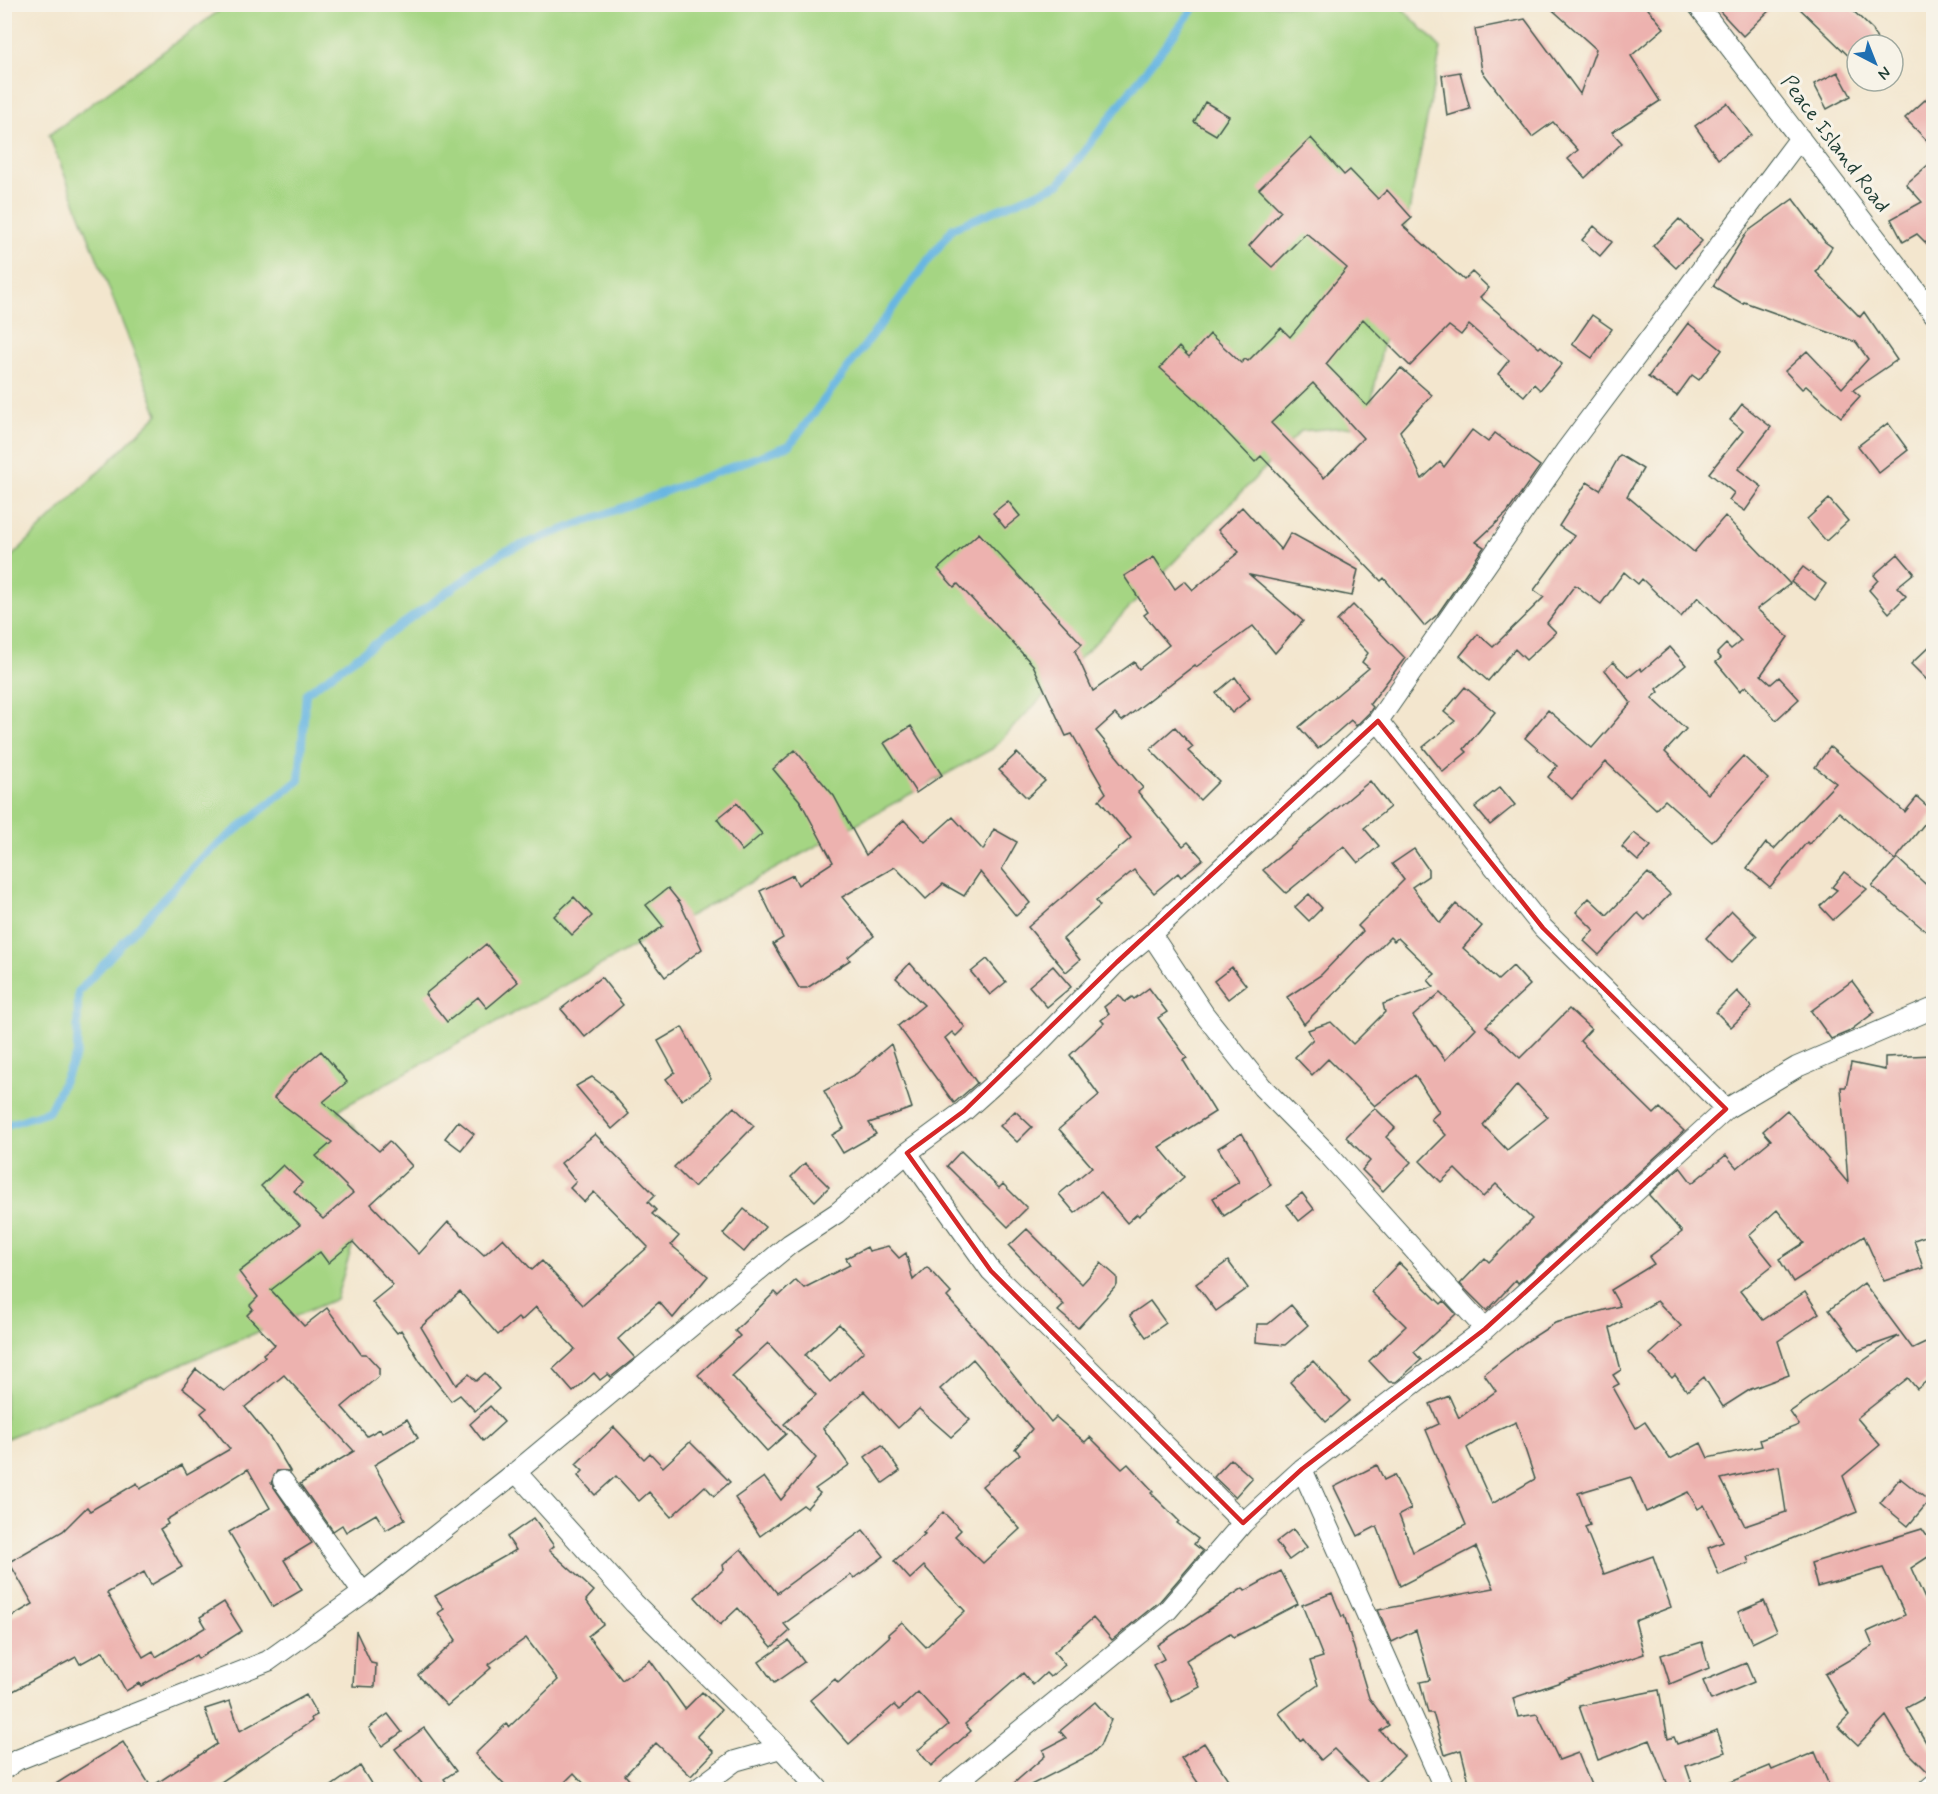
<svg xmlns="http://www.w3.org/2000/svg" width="1938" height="1794" font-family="Mynerve,sans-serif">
	<rect width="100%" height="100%" fill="#f7f3e8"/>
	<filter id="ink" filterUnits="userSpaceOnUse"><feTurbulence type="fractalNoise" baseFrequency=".0167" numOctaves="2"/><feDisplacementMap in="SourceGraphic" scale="12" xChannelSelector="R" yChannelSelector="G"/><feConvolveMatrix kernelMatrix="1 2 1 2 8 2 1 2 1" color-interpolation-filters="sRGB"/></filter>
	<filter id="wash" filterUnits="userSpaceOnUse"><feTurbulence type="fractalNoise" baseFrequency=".008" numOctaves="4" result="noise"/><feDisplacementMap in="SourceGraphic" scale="24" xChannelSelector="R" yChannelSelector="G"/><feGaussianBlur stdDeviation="1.35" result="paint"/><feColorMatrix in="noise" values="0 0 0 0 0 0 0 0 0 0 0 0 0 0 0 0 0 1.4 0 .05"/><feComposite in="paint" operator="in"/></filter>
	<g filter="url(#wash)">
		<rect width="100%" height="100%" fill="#f3e6ce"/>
		<path fill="#a5d583" stroke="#62895c" stroke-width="1.5" d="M227,5H1399L1441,48L1367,425L1301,431L992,749L338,1110L380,1155L336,1299L5,1439V563L158,414L49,135Z"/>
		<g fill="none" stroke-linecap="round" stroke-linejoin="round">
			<path stroke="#68b6e2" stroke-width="8" d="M4,1126L49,1111L77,1053L78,992L201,858L299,780L306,693L503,552L790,445L953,228L1059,184L1197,4"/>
		</g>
		<g id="blocks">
			<path fill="#edb2af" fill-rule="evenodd" d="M1546,4H1644L1664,28L1631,56L1660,101L1612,132L1622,143L1585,178L1568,159L1578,150L1553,122L1532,137L1482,71L1475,29L1525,19L1580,94L1596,49Z
				M1713,4H1776L1743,36Z
				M1795,4H1846L1873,30L1879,45H1857V64Z
				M1460,72L1470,109L1447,116L1442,75Z
				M1838,72L1851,96L1827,109L1814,84Z
				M1934,92V148L1905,118Z
				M1205,102L1229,116L1216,135L1194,122Z
				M1727,103L1751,135L1718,159L1695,126Z
				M1311,138L1344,175L1350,170L1378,199L1387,190L1412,218L1403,226L1464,280L1472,272L1489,288L1480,297L1539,348L1541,346L1562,364L1540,390L1534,384L1524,396L1498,374L1509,360L1469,325L1461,335L1449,326L1410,366L1363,319L1326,364L1367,406L1401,368L1432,395L1400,431L1422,479L1440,462L1444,467L1472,430L1488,442L1495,433L1540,466L1507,513L1476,542L1484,547L1437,615L1424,626L1384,578L1381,581L1261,456L1255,462L1192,396L1160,368L1179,347L1189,357L1210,334L1241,363L1245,359L1248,361L1281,328L1290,337L1347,268L1306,233L1272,267L1249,246L1281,211L1259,189ZM1313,383L1363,438L1324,478L1271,423Z
				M1934,160V251L1917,234L1903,242L1891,219L1922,202L1906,184Z
				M1793,199L1825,242L1832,247L1816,272L1860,317L1864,312L1897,360L1853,390L1860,396L1841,417L1806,386L1802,389L1785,371L1807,351L1842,388L1868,359L1856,342L1744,302L1743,304L1713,286L1747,232Z
				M1679,219L1702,241L1676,268L1653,246Z
				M1594,226L1612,242L1600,256L1582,240Z
				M1592,315L1612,329L1592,358L1572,344Z
				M1688,323L1722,350L1699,380L1692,375L1677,396L1648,377Z
				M1742,404L1771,427L1738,469L1762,487L1745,511L1729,500L1734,493L1709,473L1743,431L1730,420Z
				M1888,423L1908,450L1879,473L1858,446Z
				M1620,455L1643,469L1627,496L1694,552L1725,516L1790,584L1757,609L1788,637L1761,675L1771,684L1779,677L1799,699L1776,720L1746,686L1740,691L1716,662L1721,658L1717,653L1726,644L1731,649L1741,641L1698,597L1681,617L1642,579L1638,584L1624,572L1601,604L1575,585L1547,623L1556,632L1526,660L1515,649L1488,681L1460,656L1478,634L1493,647L1544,597L1534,590L1574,536L1559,526L1587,482L1600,490Z
				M1829,499L1848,521L1826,541L1807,519Z
				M1008,501L1020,516L1005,528L993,513Z
				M1242,507L1281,550L1291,533L1358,570L1352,596L1250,575L1303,621L1275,653L1253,626L1196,667L1195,665L1122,721L1115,714L1096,731L1143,788L1138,792L1157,815L1183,846L1188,842L1203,859L1181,877L1178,873L1154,893L1134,870L1096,901L1100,906L1063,939L1080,960L1066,972L1028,927L1131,838L1099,800L1106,793L1072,734L1066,736L1033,665L958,584L954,587L938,569L979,533L1082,644L1075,651L1093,691L1134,662L1139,669L1169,645L1144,615L1148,612L1124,576L1154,557L1175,589L1185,581L1193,590L1239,552L1218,530Z
				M1898,554L1914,573L1897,587L1906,596L1889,613L1869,590L1878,580L1874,575Z
				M1803,567L1826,584L1815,600L1791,582Z
				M1353,605L1405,658L1370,704L1373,707L1369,713L1356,726L1351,720L1318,749L1299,727L1369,668L1362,662L1368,653L1337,621Z
				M1934,642V687L1911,664Z
				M1670,647L1686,665L1657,689L1659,692L1652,698L1686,729L1665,752L1708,794L1743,756L1768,779L1712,842L1665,800L1656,809L1606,762L1572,799L1548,777L1557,766L1525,738L1548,710L1592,748L1631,703L1605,670L1613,662L1629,677L1640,668L1642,671Z
				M1235,677L1250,698L1232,713L1216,693Z
				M1465,687L1495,712L1464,749L1467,752L1443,772L1423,747L1455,721L1444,712Z
				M911,726L942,775L916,793L884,743Z
				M1175,727L1193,747L1188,751L1219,781L1200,800L1150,749Z
				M1830,747L1905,812L1917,797L1934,812L1895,860L1839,812L1809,844L1807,842L1770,887L1747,868L1766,843L1774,849L1836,783L1815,767Z
				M795,750L834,796L866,855L904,820L925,842L953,817L983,850L994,829L1017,842L1002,869L1030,903L1016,916L980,872L964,896L943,884L926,899L895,867L842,897L874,936L848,957L850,960L807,988H799L773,944L783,938L760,891L793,875L798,885L833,862L800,801L773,769Z
				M1017,753L1045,781L1027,798L999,770Z
				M1370,781L1390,807L1364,828L1379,846L1358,863L1344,846L1286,893L1263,870Z
				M1500,787L1515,805L1490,825L1475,807Z
				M737,803L762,834L742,851L717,819Z
				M1634,833L1651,846L1638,861L1622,847Z
				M1414,849L1428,869V876L1412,887L1440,923L1456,904L1482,926L1463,948L1498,980L1513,966L1530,985L1486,1026L1520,1058L1569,1009L1591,1029L1580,1041L1654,1114L1660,1108L1684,1131L1518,1283L1516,1280L1487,1311L1460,1284L1485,1258L1489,1262L1532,1219L1496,1184L1483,1197L1455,1169L1441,1182L1420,1161L1446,1135L1431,1119L1439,1112L1415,1075L1375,1106L1328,1059L1312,1075L1295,1057L1313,1039L1308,1030L1331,1022L1353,1044L1385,1012L1383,1004L1434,987L1428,980L1435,974L1398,938L1394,941L1390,937L1304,1024L1287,997L1321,975L1363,931L1358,926L1404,880L1392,864ZM1440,993L1476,1028L1445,1060L1413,1016ZM1517,1085L1548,1117L1507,1150L1483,1125Z
				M1897,858L1934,892V938L1872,886Z
				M1844,872L1867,889L1833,920L1820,906L1837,890L1832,887Z
				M1648,873L1670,894L1645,920L1638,913L1599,955L1584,941L1594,930L1576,912L1589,898L1607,915Z
				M668,888L680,903L702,949L665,977L640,943L663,926L646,905Z
				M1309,894L1322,908L1309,921L1295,907Z
				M574,897L592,916L572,935L554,916Z
				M1732,911L1757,936L1731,963L1706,938Z
				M486,944L518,982L487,1008L478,997L447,1022L425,994Z
				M987,959L1006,982L990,995L971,972Z
				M910,963L965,1027L956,1036L952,1032L945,1038L977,1083L954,1103L898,1026L924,1005L896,978Z
				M1053,966L1071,987L1047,1007L1029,986Z
				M1232,967L1246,985L1228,999L1214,981Z
				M601,977L623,1005L585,1037L561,1009Z
				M1852,981L1875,1012L1848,1032L1831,1039L1811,1011Z
				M1149,988L1167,1012L1158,1018L1187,1058L1183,1060L1215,1112L1159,1147L1184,1177L1139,1216L1137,1214L1127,1223L1101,1192L1075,1213L1059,1194L1092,1167L1059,1129L1099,1095L1070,1055L1104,1023L1101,1020L1109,1014L1104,1007L1119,995L1125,1002L1132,997L1134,999Z
				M1737,991L1752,1007L1731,1027L1716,1012Z
				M682,1027L711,1079L682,1100L666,1079L675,1072L658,1041Z
				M891,1044L912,1108L869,1123L876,1134L843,1153L832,1135L844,1128L824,1091L856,1074Z
				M321,1051L347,1082L323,1102L379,1151L389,1141L412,1166L371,1204L419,1254L448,1222L484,1255L503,1238L532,1270L542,1261L583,1305L648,1247L594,1192L584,1202L570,1188L576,1182L561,1163L595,1134L655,1195L648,1202L656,1210L652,1214L679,1236L671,1245L708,1276L673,1318L659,1302L618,1339L635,1358L611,1377L608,1374L600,1380L594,1373L573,1392L553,1369L575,1349L536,1307L521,1321L518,1318L498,1335L460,1292L421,1327L456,1385L469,1374L476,1381L485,1373L499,1389L475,1411L460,1395L451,1401L420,1361L401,1330L397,1333L372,1302L393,1285L353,1242L328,1263L320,1252L271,1290L304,1326L327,1308L361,1354H366L379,1368V1376L342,1407L367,1436L380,1429L382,1433L407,1419L418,1438L374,1465L405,1519L386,1530L376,1514L346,1532L342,1525L333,1531L300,1484L354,1451L284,1375L245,1407L271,1439L290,1471H277L271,1483L312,1543L284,1560L302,1590L273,1607L229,1532L270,1508L248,1469L166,1520L168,1524L160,1529L182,1567L151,1585L144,1572L107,1593L143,1657L153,1651L156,1657L206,1627L200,1617L224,1602L242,1631L198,1659L196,1655L141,1686L139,1683L126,1691L103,1651L80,1664L76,1657L4,1696V1621L33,1604L9,1562L63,1531L87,1507L90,1511L137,1483L140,1489L182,1465L187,1474L230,1449L201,1413L207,1408L182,1388L196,1369L224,1391L265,1357L263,1354L275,1345L247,1315L253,1309L250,1305L258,1297L239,1272L300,1225L261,1186L283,1165L302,1183L294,1191L323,1219L353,1193L316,1156L332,1142L274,1098L291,1076Z
				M1934,1055V1233L1914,1240L1923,1268L1884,1281L1864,1236L1793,1282L1779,1259L1804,1243L1777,1210L1749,1235L1773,1265L1740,1291L1763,1320L1805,1292L1819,1313L1778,1341L1789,1375L1751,1389L1723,1407L1704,1377L1687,1391L1675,1375L1672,1378L1650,1354L1681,1326L1657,1301L1610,1328L1621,1370L1613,1375L1619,1384L1613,1387L1636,1428L1645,1422L1670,1459L1701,1443L1708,1458L1762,1446L1760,1440L1799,1425L1790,1412L1899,1336L1859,1350L1829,1310L1864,1283L1913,1349L1934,1339V1375L1917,1389L1908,1378L1857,1418L1880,1445L1843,1476L1857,1512L1747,1557L1749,1563L1719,1575L1708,1548L1723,1542L1704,1505L1698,1509L1688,1492L1646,1512L1631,1477L1578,1493L1590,1525L1585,1527L1604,1574L1653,1556L1671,1607L1635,1621L1644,1654L1513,1698L1518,1717L1537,1714L1559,1760L1578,1753L1593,1790H1471L1461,1750L1445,1755L1433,1713H1428L1420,1682L1430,1680L1416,1630L1392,1642L1378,1610L1494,1588L1476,1547L1400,1586L1377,1526L1358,1536L1334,1487L1377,1465L1384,1480L1394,1475L1411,1509L1399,1515L1413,1552L1466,1525L1426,1430L1439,1424L1430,1404L1449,1396L1459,1418L1496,1391L1484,1374L1524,1343L1555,1323L1620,1306L1611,1290L1654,1264L1649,1257L1682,1232L1649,1195L1680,1167L1692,1183L1726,1155L1737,1168L1771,1140L1763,1131L1787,1110L1848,1183L1841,1087H1846L1851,1063L1885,1070V1057ZM1516,1422L1535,1479L1492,1504L1467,1448L1483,1437ZM1779,1466L1786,1512L1745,1526L1721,1479Z
				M592,1077L609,1090L629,1114L612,1129L576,1086Z
				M734,1107L754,1126L694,1187L674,1167Z
				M1375,1108L1395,1128L1386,1137L1411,1162L1383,1191L1362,1170L1370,1161L1346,1137Z
				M1015,1111L1032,1127L1017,1142L1000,1126Z
				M458,1121L474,1134L461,1150L445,1138Z
				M1242,1133L1271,1185L1224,1216L1213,1198L1239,1182L1218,1148Z
				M961,1151L999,1188L1003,1184L1027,1208L1008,1227L947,1166Z
				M805,1163L829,1187L815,1201L791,1177Z
				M1302,1193L1314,1209L1299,1221L1287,1205Z
				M744,1209L765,1227L744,1252L723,1234Z
				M1027,1229L1082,1284L1101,1263L1117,1277V1285L1078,1328L1058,1311L1064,1305L1009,1246Z
				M888,1246L899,1258L906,1253L913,1280L927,1267L951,1293L947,1297L986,1341L1051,1422L1056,1417L1085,1442L1090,1437L1122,1469L1128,1464L1153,1491L1151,1493L1179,1521L1177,1523L1198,1539L1194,1544L1203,1551L1160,1601L1112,1640L1093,1618L1054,1652L1065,1665L1050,1677L1046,1673L1033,1685L1023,1673L965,1724L971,1731L931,1766L918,1750L948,1725L918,1692L899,1710L894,1705L849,1744L810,1700L835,1679L838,1683L890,1636L888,1634L902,1622L926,1647L965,1611L924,1566L910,1579L894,1561L925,1534L923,1533L943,1512L961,1530L955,1536L983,1563L1020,1529L982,1486L1020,1454L1015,1449L1032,1429L973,1359L940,1389L970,1420L951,1437L919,1409L898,1428L864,1391L823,1428L849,1465L815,1489L820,1493L807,1508L803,1505L760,1536L735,1498L764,1477L781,1500L816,1458L784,1424L816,1395L768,1343L732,1376L786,1434L767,1451L698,1375L740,1336L735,1331L775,1292L779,1296L796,1280L804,1288L850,1265L846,1258L867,1247L869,1251ZM839,1324L864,1351L830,1382L805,1355Z
				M1228,1261L1248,1288L1216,1311L1196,1284Z
				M1399,1263L1441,1304L1444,1301L1456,1314L1414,1352L1421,1360L1396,1382H1389L1369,1361L1406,1326L1371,1292Z
				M1150,1301L1166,1323L1146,1337L1130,1315Z
				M1291,1305L1308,1325L1285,1345L1256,1342L1257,1324H1268Z
				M1313,1361L1350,1401L1326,1422L1290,1382Z
				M490,1406L504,1422L483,1441L470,1424Z
				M614,1427L644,1459L650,1453L663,1467L690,1442L730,1482L714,1496L705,1486L671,1517L649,1492L639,1501L616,1476L595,1495L578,1476L583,1471L576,1464Z
				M882,1445L900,1471L883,1483L865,1457Z
				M1231,1459L1252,1478L1235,1497L1214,1477Z
				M1900,1478L1929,1501L1908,1526L1880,1503Z
				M534,1518L554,1546L549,1550L594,1591L586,1600L603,1624L588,1636L622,1680L650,1660L685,1709L702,1692L721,1710L697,1736L714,1752L691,1776L656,1743L625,1775L638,1790H590L574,1773L557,1790H509L475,1754L506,1724L509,1727L558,1680L526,1638L488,1665L491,1668L447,1706L418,1675L456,1640L438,1613L444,1609L435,1596L516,1550L507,1537Z
				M1293,1529L1307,1547L1289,1560L1276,1542Z
				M1922,1529L1934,1546V1553L1911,1568L1934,1619V1693L1906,1708L1934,1756V1772L1929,1773L1907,1751L1886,1716L1858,1745L1838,1726L1849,1715L1825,1674L1873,1646L1867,1632L1905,1615L1883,1568L1817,1587L1811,1563Z
				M863,1530L884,1556L854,1578L851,1575L784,1624L790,1631L772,1647L738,1608L720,1625L695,1597L724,1569L723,1565L741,1549L777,1593Z
				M1281,1571L1298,1604L1234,1637L1230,1633L1186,1660L1200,1687L1172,1702L1153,1665L1164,1659L1157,1645L1243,1588L1245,1591Z
				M1332,1593L1342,1617L1344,1615L1369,1698L1389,1725L1380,1731L1404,1756L1372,1787L1334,1749L1321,1760L1303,1738L1300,1741L1279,1713L1318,1685L1310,1661L1323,1657L1302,1605Z
				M1764,1601L1777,1631L1752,1643L1738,1612Z
				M356,1631L371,1663L376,1664L375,1687L353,1686Z
				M789,1641L804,1662L774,1683L759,1662Z
				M1702,1642L1709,1668L1670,1684L1661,1655Z
				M1746,1663L1754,1682L1711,1700L1703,1681Z
				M1659,1690L1668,1739L1674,1737L1677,1744L1717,1730L1725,1752L1686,1766L1694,1790H1670L1650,1740L1598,1760L1579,1706Z
				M306,1695L317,1715L311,1718L312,1721L209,1790H46L123,1742L151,1787L217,1744L205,1709L230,1701L240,1731Z
				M1095,1702L1111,1720L1100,1746L1090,1755L1021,1790H1006L1045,1756L1043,1750L1066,1738L1060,1731Z
				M388,1714L402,1732L382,1746L369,1728Z
				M424,1728L456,1771L444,1779L452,1790H427L395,1749Z
				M1204,1743L1235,1790H1203L1181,1758Z
				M1815,1752L1831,1790L1714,1789L1770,1766L1772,1770Z
				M360,1766L375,1790H326Z"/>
		</g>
	</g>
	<g filter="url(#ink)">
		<use href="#blocks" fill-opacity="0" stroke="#3f564b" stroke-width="1.5"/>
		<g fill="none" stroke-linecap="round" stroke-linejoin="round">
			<defs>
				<path id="street" d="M1697,4L1934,314
					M1378,721L1543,928L1726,1109
					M1151,934L1204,1014L1262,1087L1326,1152L1485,1329
					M907,1153L991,1271L1243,1523
					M1302,1469L1445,1790
					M516,1472L634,1603L781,1748L819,1790
					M283,1481L363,1593
					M4,1769L17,1760L268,1661L363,1593L516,1472L790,1244L837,1213L907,1153L964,1111L1034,1048L1117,962L1151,934L1378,721L1566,450L1800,138
					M696,1790L735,1761L781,1748
					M947,1790L1168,1610L1243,1523L1302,1469L1485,1329L1726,1109L1797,1067L1934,1008
					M1927,1790L1934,1784"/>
			</defs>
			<use href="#street" stroke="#3f564b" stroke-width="22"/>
			<use href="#street" stroke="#fff" stroke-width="20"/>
		</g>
	</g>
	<path fill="none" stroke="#d62828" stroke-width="4.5" stroke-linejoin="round" d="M1378,721L1543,928L1726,1109L1485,1329L1302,1469L1243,1523L991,1271L907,1153L964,1111L1117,962Z"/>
	<g text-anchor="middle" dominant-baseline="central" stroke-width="6" stroke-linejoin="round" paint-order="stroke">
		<g font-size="21" fill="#1f3d34" stroke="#f7f3e8">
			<text transform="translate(1835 144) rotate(53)">Peace Island Road</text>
		</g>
	</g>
	<rect width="1938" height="1794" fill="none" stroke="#f7f3e8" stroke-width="24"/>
	<g transform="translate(1875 63) rotate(138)"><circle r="28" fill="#f7f3e8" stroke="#a1aaa0" stroke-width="1.5"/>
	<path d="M0-4.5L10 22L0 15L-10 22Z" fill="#1f6fb2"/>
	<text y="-9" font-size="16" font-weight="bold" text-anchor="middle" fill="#1f3d34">N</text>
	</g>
</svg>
